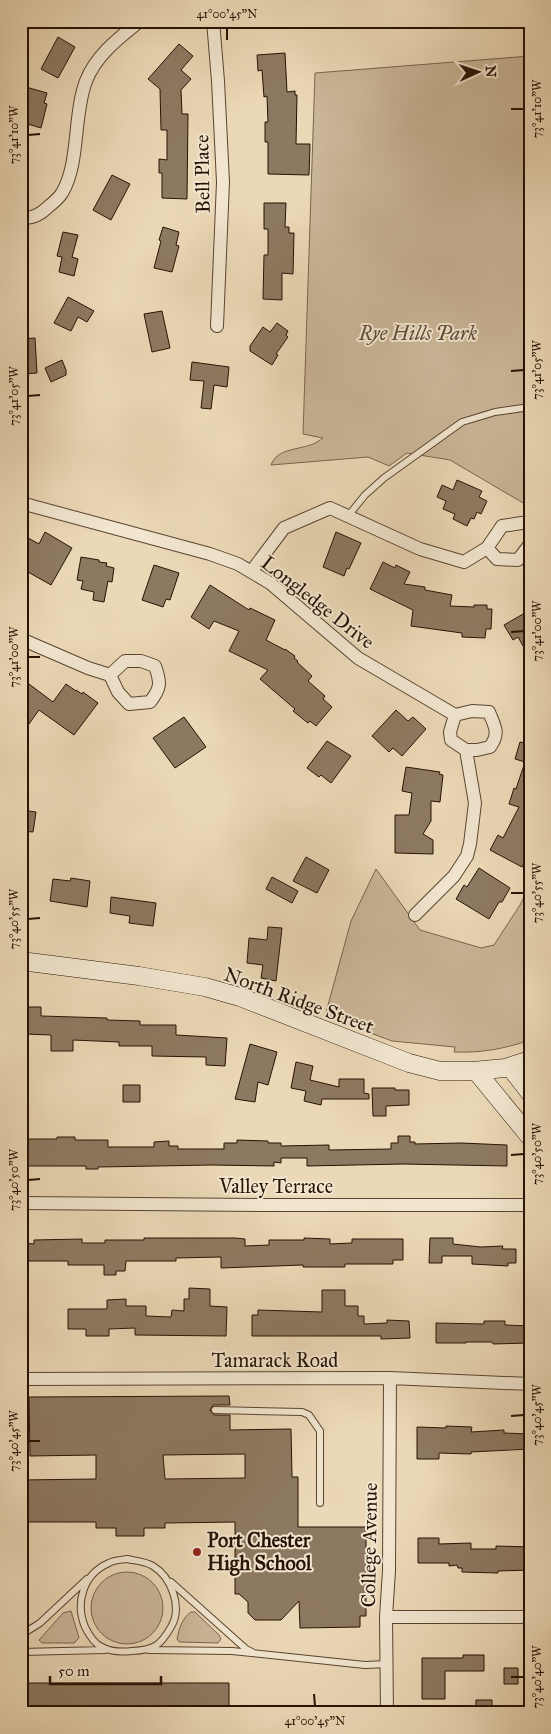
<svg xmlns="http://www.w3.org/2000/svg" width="551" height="1734" font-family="'IM FELL Great Primer',serif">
	<rect width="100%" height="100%" fill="#ebd8b6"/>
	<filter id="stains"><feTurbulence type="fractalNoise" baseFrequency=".004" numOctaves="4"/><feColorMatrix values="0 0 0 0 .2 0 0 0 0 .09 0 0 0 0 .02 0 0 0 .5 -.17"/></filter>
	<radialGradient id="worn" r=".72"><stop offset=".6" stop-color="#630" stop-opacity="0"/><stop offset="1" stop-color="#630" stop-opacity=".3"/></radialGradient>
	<path fill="#cab698" stroke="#78644e" d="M530,56V507L450,460L407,453L389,466L368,457L271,465C277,448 299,450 313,444C316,443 320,440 323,438L303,434L315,73Z
		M376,869L420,930L481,948L494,945L520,905L530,885V1040C504,1049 481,1053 454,1052L455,1047L392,1041L325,1016L351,921Z
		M91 1608a36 36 0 1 1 72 0a36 36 0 1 1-72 0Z
		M71,1611L79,1638L74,1643H42L39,1640L63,1613Z
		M191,1612H195L219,1635L221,1639L218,1643L179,1642L177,1639C179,1629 182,1618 191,1612Z"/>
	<path fill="#8d7961" stroke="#271204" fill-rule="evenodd" d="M58,37L75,47L58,78L41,69Z
		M179,44L193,56L181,70L191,79L181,90L182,114H188L187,199L162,198V173H159V159L167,160V130H161L160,89L148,79Z
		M285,53L287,92L295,91V95H297L296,144H310L309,175L268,174V142H265V122H268L267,96L264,97L262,70L258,71L257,55Z
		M26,87L47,93L44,103L47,104L41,128L21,122V95L24,96Z
		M112,175L130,184L111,220L93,210Z
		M264,203H286L285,227H289V233H294L293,274L282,273V300L263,299L264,255H268V229H264Z
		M163,227L179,232L176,245L179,246L172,272L154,268L161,241L159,240Z
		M63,232L78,235L72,257L78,259L74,276L59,272L62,257L57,256Z
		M68,297L94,311L87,322L78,317L71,331L54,323Z
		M162,311L170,348L152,352L144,314Z
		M277,323L288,331L286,335L288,337L276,354L278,355L272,365L250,351V346L263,327L270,332Z
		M35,338L37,373L22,374L21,339Z
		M62,360L66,370V375L51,382L45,368Z
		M192,362L229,367L227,387L214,385L211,409L201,408L204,381L190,380Z
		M457,480L482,491L479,497L487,501L481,514L477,512L474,519L471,518L467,526L453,519L455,514L443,509L446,501L437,497L442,485L453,490Z
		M45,532L72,548L51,585L21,568V534L39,544Z
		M336,532L361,543L349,569L347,568L344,576L323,567Z
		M81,557L99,560V562L107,563L106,566L114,568L112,582L108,581L104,602L93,600L94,592L81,589L83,581L77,580Z
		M383,562L395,568L396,565L410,572L404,584L425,587V590L452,595L450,606L474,607V605H487V609H492L491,629H486L485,638L462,637V633L411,626L413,610L370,589Z
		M154,565L179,573L170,600L166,599L163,607L142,600Z
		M210,585L249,610L250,608L275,620L266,640L285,650V649L295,656L294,658L298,661L297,662L312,676L308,681L325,696L323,699L332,707L316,726L310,721L308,723L293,711L295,709L260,679L268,670L229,651L239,631L214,621L209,629L191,617Z
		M530,610V658L518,637L513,640L504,625Z
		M21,678L53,702L66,684L76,691V690L82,694L83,692L98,703L74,735L39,710L21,735Z
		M396,710L408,721L413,717L426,729L402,756L393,748L389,752L372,736Z
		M184,717L206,747L175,768L153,738Z
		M327,741L351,756L331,783L321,775L319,777L307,768Z
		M520,742L530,744V852L522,867L490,850L498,835L503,838L519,807L509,804L514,788L516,789L525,762L515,759Z
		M406,767L440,772L439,774L443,775L440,802L431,801V821L423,834L433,840V854L395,853V815H409L412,793L402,791Z
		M21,810L36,812L33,832L21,831Z
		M306,857L329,870L317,893L293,881Z
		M479,868L510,888L502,902H499L489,919L456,899L464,885L467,887Z
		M272,877L298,891L292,903L266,889Z
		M71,878L90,881L87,907L50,901L53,879L70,881Z
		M111,897L156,903L153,926L129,923L130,916L110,913Z
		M268,927L282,928L276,981L261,978L263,965L247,963L249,938L267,940Z
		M26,1007H41V1016L107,1018V1020L140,1021V1025H176V1035L227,1038L225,1066L206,1065V1057L152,1056V1046H119V1042L73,1040V1051H51V1035L25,1034V1032H21V1009H26Z
		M250,1044L277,1052L268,1085L258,1082L255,1102L235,1099Z
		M296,1062L313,1066L310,1080L339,1087V1079H364V1093L369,1094V1099H322L321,1105L304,1101L306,1091L291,1088Z
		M123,1085H140V1102H123Z
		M372,1088H395V1090H409V1105L386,1106V1116H373Z
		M398,1136H410V1142H415V1144L461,1143L507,1145V1166L403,1164L307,1166V1158H281V1163L274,1162V1166L212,1165L98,1167V1169H86V1166H21V1146H25V1139H57V1137H75V1140H108V1147H154V1142L169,1141V1146H178V1149H224V1143H237V1140L268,1141V1143H281V1146L329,1145V1150L391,1149V1143H398Z
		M144,1238H235L245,1239V1246L269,1245V1240H304V1238L330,1239V1244L352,1243V1239H403V1260H393V1264H345V1267H303V1265L221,1268V1257L176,1258V1261H126L125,1271H116V1275H104V1265H68V1261H21V1243L34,1244V1240L82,1239V1243H105V1240H144Z
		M430,1238H453V1244L481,1247L503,1246L502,1249H516V1263H508V1266L472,1264V1256H442V1263H429Z
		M189,1288L210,1289V1306L227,1307L226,1336L135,1335V1328L109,1329V1336H86V1329H68V1309H107V1300L126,1299V1306H146V1316L171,1317L172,1310L184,1311V1299H189Z
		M322,1290H345V1306H358V1316H364V1324L387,1323V1320L409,1321L410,1338L381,1339V1336H252V1315H258V1310L322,1312Z
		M484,1321H505V1325L530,1326V1343L493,1344L492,1342H466V1343H436V1323L484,1324Z
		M229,1396L230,1405H213L210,1410L214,1415H230V1430L291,1429L292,1477H298V1527H366V1616H360V1627L300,1628L299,1601L281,1620H255L248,1613V1602L239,1594H235V1522L165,1523V1528H144V1536H116V1528H96V1522H21V1480L96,1479V1455L30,1456L29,1397ZM245,1454V1478L165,1479L163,1455Z
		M446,1426L472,1427L471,1432L504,1430V1433L530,1434V1449L471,1452V1454L439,1453V1459H417V1427L446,1428Z
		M418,1538H439V1544L471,1543V1549H496V1546L530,1547V1570L498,1571V1573L462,1572V1568H458L457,1565L449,1566V1563H418Z
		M463,1655H484V1671H445V1699H422V1658H463Z
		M504,1668H518V1684H504Z
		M24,1683H229V1709H24Z
		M476,1700H492V1713H476Z"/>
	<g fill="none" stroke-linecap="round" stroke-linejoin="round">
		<defs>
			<path id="lane" d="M348,516L365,495L384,478L462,422L495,412L530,407
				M215,1410L302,1412L309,1415L320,1431V1503
				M127,1559C136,1561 145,1561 153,1566C171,1577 183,1607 171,1627C160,1646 154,1650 132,1651C123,1652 111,1652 102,1647C94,1644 89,1635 85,1627C75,1603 83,1574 109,1563C114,1560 121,1560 127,1559Z
				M171,1582L246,1649L252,1652
				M21,1635L40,1623L87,1579
				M149,1650L232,1651L365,1665L387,1664
				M21,1652L105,1650"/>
			<path id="street" d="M213,21L218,81L223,182L217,326
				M21,218C32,219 40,215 48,207C53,203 58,199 62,193C80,163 73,115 86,81C96,55 119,38 140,21
				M21,299V300
				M21,503L210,554L238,564L270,583L358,658L455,715
				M487,548L497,559L518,560L530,544
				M251,572L284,528L330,508L420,549L464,562L487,548L502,526L528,522L530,527
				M21,639L88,668L110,675L118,692L129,704L150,702C161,688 161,683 155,666L141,661H125L110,675
				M455,715L472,711L489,712C495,727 500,733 490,747L477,750H466
				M415,915L454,876L467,856L470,844L475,803L466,750L451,740L450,732L455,715
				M21,1203L261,1205H530
				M21,1379L390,1378L530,1384
				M386,1617H530
				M387,1713L386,1617L389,1571L390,1378"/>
			<path id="secondary" d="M21,961L139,976L205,987L240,997L409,1063L440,1071H473L505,1068L530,1060
				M510,1067L530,1093
				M476,1071L530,1137"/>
		</defs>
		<use href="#lane" stroke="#584430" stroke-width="8"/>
		<use href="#street" stroke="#584430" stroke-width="14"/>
		<use href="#secondary" stroke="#271204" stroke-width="19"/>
		<use href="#lane" stroke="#f2e6d0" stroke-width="6"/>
		<use href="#street" stroke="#f2e6d0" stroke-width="12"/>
		<use href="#secondary" stroke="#f2e6d0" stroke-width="18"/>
	</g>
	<path fill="none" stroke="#271204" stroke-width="2" d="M227,28V40M511,109H524M28,135L40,134M511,371L524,370M28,396L40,395M511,632L524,631M28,657H40M511,893H524M28,919L40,918M511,1155L524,1154M28,1180L40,1179M511,1416L524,1415M28,1441H40M511,1677H524M314,1694L315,1706"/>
	<circle fill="#8f2418" stroke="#f2e6d0" stroke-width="2" cx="197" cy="1552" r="5"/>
	<g text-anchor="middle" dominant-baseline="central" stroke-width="4" stroke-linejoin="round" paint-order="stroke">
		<g font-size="20" fill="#271204" stroke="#f2e6d0">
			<text transform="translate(202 174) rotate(-91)">Bell Place</text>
			<text transform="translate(318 602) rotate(38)">Longledge Drive</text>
			<text transform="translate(299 1000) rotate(20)">North Ridge Street</text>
			<text x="276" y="1186">Valley Terrace</text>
			<text x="275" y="1360">Tamarack Road</text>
			<text transform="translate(369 1545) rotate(-89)">College Avenue</text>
		</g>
		<g font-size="20" font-style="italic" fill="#604b38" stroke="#f2e6d0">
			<text x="418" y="333">Rye Hills Park</text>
		</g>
		<g font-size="20" font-weight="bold" fill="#271204" stroke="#f2e6d0" text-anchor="start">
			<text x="207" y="1540">Port Chester<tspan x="207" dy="23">High School</tspan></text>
		</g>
	</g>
	<rect width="551" height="1734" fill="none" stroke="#ebd8b6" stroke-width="55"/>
	<g transform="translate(478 72) rotate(87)" stroke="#f2e6d0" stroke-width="4" paint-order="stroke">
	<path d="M0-4L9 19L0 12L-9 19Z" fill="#271204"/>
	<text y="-8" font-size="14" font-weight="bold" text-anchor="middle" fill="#271204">N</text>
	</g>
	<path d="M50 1676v8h111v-8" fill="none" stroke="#271204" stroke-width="2.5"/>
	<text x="58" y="1676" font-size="15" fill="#271204" stroke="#f2e6d0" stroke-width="4" paint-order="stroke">50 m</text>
	<rect x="28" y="28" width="496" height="1678" fill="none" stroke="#271204" stroke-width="2"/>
	<g font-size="12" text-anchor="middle" fill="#271204">
		<text x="227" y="18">41°00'45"N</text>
		<text transform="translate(537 109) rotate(-90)" y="4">73°41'10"W</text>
		<text transform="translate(14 135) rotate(-90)" y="4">73°41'10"W</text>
		<text transform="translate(537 370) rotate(-90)" y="4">73°41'05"W</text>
		<text transform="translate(14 396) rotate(-90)" y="4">73°41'05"W</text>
		<text transform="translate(537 631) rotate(-90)" y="4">73°41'00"W</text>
		<text transform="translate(14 657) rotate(-90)" y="4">73°41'00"W</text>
		<text transform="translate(537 893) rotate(-90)" y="4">73°40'55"W</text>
		<text transform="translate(14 919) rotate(-90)" y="4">73°40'55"W</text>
		<text transform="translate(537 1154) rotate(-90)" y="4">73°40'50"W</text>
		<text transform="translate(14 1180) rotate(-90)" y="4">73°40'50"W</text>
		<text transform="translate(537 1415) rotate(-90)" y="4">73°40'45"W</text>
		<text transform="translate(14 1441) rotate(-90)" y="4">73°40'45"W</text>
		<text transform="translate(537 1677) rotate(-90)" y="4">73°40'40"W</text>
		<text x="315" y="1725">41°00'45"N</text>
	</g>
	<rect width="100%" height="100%" filter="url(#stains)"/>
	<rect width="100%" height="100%" fill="url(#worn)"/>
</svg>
